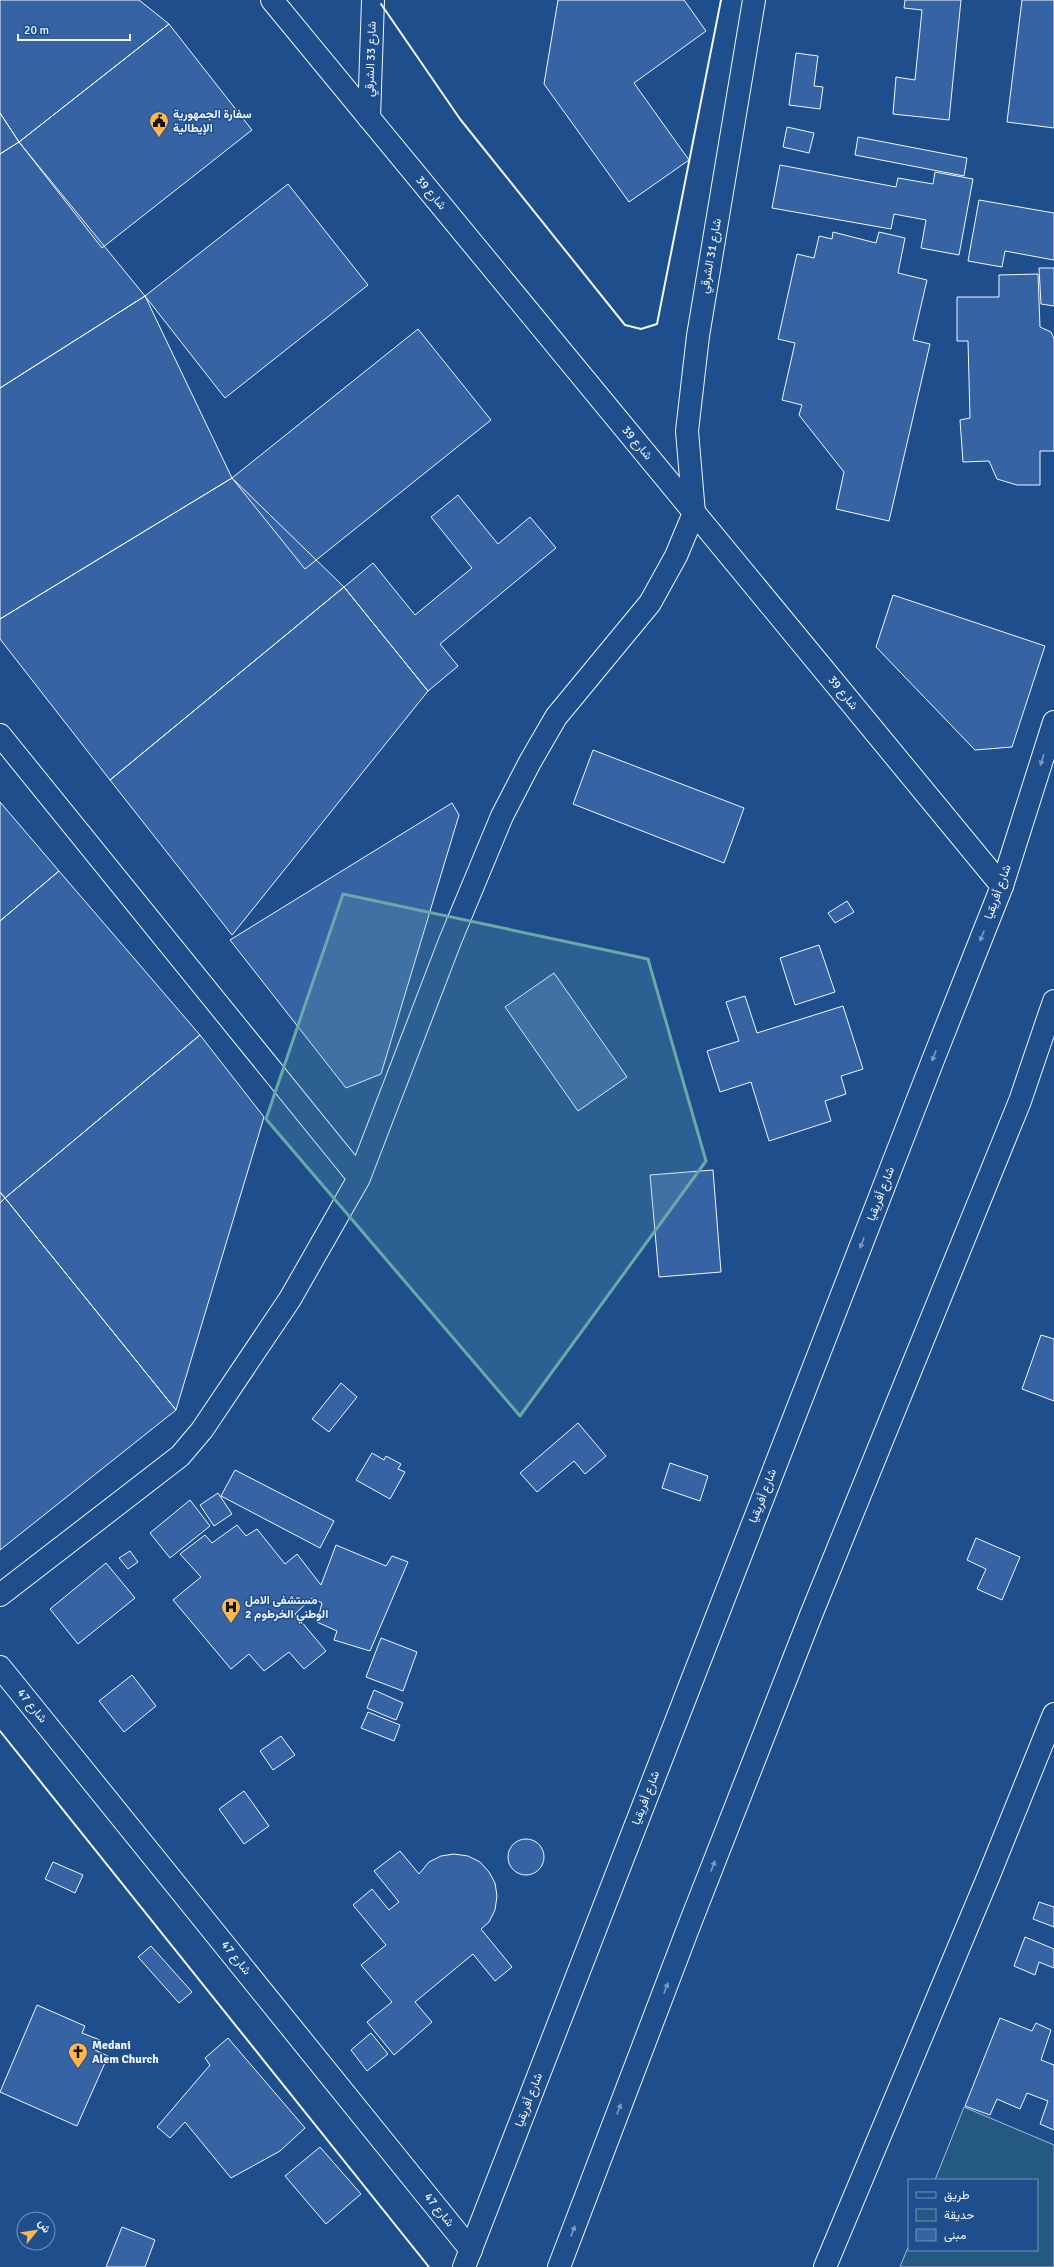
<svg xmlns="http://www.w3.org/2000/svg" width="1054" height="2267" font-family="Signika,Vazirmatn,sans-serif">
	<rect width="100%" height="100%" fill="#1f4e8c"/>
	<path fill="#245a82" stroke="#a8bbd7" d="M964,2107L1054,2145V2267H900L909,2245V2250H1037V2180H935Z"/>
	<path fill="#3563a3" stroke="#f2f6ff" d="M0,0H139L169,24L19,142L0,113Z
		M558,0H684L706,31L634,83L689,160L629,202L544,84Z
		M905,0H961L949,120L893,114L896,77L915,80L922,10L904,8Z
		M1022,0H1054V128L1007,122Z
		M169,24L252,130L102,248L19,142Z
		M796,53L818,56L814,86L823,87L820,109L789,105Z
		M0,113L19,142L0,154Z
		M787,127L814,133L809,153L783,147Z
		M858,137L967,158L964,176L855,155Z
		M19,142L145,296L0,388V154Z
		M780,165L896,187L898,178L933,184L935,172L973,179L959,255L921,248L926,220L894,214L891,229L772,208Z
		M288,184L368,285L225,398L145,296Z
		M979,200L1054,213V260L1005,251L1002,267L968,261Z
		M833,232L876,243L879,232L905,238L898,273L927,280L913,340L930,344L889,521L836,509L844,472L799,415L802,405L782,400L795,343L778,339L797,254L814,258L819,236L832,239Z
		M1039,268H1054V306L1041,304Z
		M1038,274L1040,327L1051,332L1054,339V451H1040V485H1017L997,479L989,461L963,462L960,420L970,418L968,341H957V297H999V275Z
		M145,296L232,478L0,619V388Z
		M418,329L491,420L305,569L232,478Z
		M232,478L344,587L110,780L0,639V619Z
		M458,495L498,544L530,517L556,548L440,644L458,666L428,691L344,587L373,563L415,615L472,568L431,517Z
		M344,587L428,691L232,935L110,780Z
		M893,595L1045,646L1012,747L975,750L876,647Z
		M593,750L744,808L724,863L573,804Z
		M0,802L59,871L0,921Z
		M452,803L459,815L381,1074L346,1088L230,940Z
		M59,871L200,1035L5,1198L0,1192V921Z
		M847,901L854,912L835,923L828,913Z
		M819,945L835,992L795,1005L780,958Z
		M554,973L627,1077L578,1111L505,1007Z
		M745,996L757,1033L843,1006L863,1069L841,1076L846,1094L825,1101L831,1121L769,1141L751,1082L720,1092L707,1051L739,1041L726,1002Z
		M200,1035L264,1117L176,1410L5,1198Z
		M713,1170L721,1272L659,1277L650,1175Z
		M0,1192L5,1198L0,1203Z
		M5,1198L176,1410L0,1550V1203Z
		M1041,1335L1054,1339V1401L1022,1389Z
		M341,1383L357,1397L329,1432L312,1419Z
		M578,1423L606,1456L585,1474L574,1461L537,1492L520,1473Z
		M372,1453L384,1460L386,1456L401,1464L398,1469L405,1472L390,1499L356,1480Z
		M670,1463L708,1476L700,1501L662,1488Z
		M235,1470L334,1521L320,1548L221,1496Z
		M218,1493L232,1514L214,1526L200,1505Z
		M190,1500L210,1526L170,1558L150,1533Z
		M237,1525L246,1536L257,1529L285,1564L297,1554L321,1585L336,1545L386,1566L392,1556L408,1562L370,1651L334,1640L337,1631L317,1622L322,1603L312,1598L295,1614L326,1651L304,1669L289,1652L264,1671L249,1654L231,1669L173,1600L201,1577L180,1554L205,1535L212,1543Z
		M976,1538L1020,1557L1002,1600L977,1589L986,1569L967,1560Z
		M130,1551L138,1562L128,1569L119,1558Z
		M106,1563L135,1598L78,1644L50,1609Z
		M381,1638L417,1652L403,1691L366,1677Z
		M132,1675L156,1706L124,1732L99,1701Z
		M374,1690L403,1703L396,1720L367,1708Z
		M368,1712L400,1725L394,1741L361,1728Z
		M281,1736L295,1755L273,1770L260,1751Z
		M244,1791L269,1826L244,1844L219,1809Z
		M508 1857a18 18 0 1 1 36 0a18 18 0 1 1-36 0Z
		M400,1851L419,1874L429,1862L441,1856L454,1854L468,1856L480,1862L489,1872L495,1883L497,1896L495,1910L489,1922L481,1929L512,1967L495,1981L473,1954L415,2002L432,2022L394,2055L367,2022L392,2002L361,1965L386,1945L353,1905L372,1889L389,1910L399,1902L374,1871Z
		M53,1862L83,1875L75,1893L45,1879Z
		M1039,1902L1054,1907V1927L1033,1919Z
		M1025,1937L1054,1949V1968L1039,1962L1035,1975L1014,1966Z
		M151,1946L192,1992L179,2003L138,1957Z
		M37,2005L85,2026L82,2033L100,2040L95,2050L108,2056L77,2126L0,2092Z
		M1000,2018L1032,2031L1036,2023L1051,2030L1041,2060L1054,2065V2130L1040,2124L1048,2101L1027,2093L1020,2109L997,2099L990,2115L965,2106Z
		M371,2033L388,2054L367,2071L351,2050Z
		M228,2038L305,2128L280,2151L231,2178L185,2122L170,2138L157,2127L210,2065L205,2058Z
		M320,2147L361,2194L326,2224L285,2176Z
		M122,2227L155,2240L145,2267H106Z"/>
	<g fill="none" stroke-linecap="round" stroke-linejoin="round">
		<defs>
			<path id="street" d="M369,118L373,0
				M0,735L359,1178
				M0,1595L180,1456L202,1430L290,1299L359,1178L450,941L502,816L530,762L556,717L650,603L676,556L694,513L687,431L698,336L754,0
				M825,2267L989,1875L1054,1714"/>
			<path id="secondary" d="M272,0L1002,886
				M0,1667L471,2250"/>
			<path id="highway" d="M464,2267L935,1055L1002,886L1054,722
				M559,2267L689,1926L811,1615L1020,1101L1054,1001"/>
		</defs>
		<use href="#street" stroke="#f2f6ff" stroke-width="24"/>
		<use href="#secondary" stroke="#f2f6ff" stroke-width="24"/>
		<use href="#highway" stroke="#f2f6ff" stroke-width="24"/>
		<use href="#street" stroke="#1f4e8c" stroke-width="22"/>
		<use href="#secondary" stroke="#1f4e8c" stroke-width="22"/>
		<use href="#highway" stroke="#1f4e8c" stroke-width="22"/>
		<path stroke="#f2f6ff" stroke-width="2" d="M381,4L460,119L625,325L641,329L657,324L721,0
			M0,1731L429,2267"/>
	</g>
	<defs><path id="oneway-solid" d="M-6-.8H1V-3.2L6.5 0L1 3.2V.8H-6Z"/></defs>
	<g fill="#7e9ac0">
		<use href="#oneway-solid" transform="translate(1042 760) rotate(108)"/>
		<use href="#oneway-solid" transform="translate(982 936) rotate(112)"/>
		<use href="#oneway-solid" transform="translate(934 1056) rotate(111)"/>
		<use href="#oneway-solid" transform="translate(862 1243) rotate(111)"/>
		<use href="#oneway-solid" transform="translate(713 1866) rotate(-69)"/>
		<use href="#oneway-solid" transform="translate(666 1988) rotate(-69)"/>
		<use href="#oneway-solid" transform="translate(619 2109) rotate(-69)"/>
		<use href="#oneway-solid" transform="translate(573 2231) rotate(-69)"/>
	</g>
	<path fill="#6aa9a8" fill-opacity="0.2" stroke="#6aa9a8" stroke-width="3" stroke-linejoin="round" d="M343,894L648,959L706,1161L520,1416L266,1119Z"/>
	<defs>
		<symbol id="civic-pin" viewBox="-11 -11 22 30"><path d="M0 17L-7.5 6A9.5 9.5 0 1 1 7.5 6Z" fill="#ffb74d" stroke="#1f4e8c"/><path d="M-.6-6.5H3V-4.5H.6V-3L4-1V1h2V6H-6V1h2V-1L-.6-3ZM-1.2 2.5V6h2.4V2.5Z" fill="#111"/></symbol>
		<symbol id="hospital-pin" viewBox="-11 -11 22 30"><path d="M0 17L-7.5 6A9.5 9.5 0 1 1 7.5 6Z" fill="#ffb74d" stroke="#1f4e8c"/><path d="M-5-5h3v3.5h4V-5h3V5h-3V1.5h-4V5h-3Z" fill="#111"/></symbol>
		<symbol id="church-pin" viewBox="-11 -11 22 30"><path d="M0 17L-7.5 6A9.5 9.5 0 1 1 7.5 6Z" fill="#ffb74d" stroke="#1f4e8c"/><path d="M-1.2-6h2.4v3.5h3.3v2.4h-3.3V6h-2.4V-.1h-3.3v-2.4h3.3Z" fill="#111"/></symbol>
	</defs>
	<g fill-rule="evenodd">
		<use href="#civic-pin" x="148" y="110" width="22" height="30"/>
		<use href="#hospital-pin" x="220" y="1596" width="22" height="30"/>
		<use href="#church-pin" x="67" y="2041" width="22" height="30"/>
	</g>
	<g text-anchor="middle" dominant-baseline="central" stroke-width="3" stroke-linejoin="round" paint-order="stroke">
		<g font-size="12" fill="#f2f6ff" stroke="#1f4e8c">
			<text transform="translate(371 59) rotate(-88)">شارع 33 الشرقي</text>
			<text transform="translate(431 193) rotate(50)">شارع 39</text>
			<text transform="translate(711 256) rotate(-80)">شارع 31 الشرقي</text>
			<text transform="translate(637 443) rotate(50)">شارع 39</text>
			<text transform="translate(843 693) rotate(51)">شارع 39</text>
			<text transform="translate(998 892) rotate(-70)">شارع أفريقيا</text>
			<text transform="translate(881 1194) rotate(-69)">شارع أفريقيا</text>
			<text transform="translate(763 1496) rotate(-69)">شارع أفريقيا</text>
			<text transform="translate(32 1706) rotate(51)">شارع 47</text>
			<text transform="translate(646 1798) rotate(-69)">شارع أفريقيا</text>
			<text transform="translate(236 1958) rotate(51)">شارع 47</text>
			<text transform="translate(529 2100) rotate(-69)">شارع أفريقيا</text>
			<text transform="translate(439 2210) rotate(51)">شارع 47</text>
		</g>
		<g font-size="12" font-weight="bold" fill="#f2f6ff" stroke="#1f4e8c" text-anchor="start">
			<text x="173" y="114">سفارة الجمهورية<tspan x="173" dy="14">الإيطالية</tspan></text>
			<text x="245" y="1600">مستشفى الامل<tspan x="245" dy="14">الوطني الخرطوم 2</tspan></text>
			<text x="92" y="2045">Medani<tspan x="92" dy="14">Alem Church</tspan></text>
		</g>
	</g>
	<rect x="908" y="2179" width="130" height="72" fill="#1f4e8c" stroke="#7391ba"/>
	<rect x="916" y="2192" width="20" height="6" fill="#1f4e8c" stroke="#7391ba"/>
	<text x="944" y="2199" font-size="12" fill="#f2f6ff">طريق</text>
	<rect x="916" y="2209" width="20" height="12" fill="#245a82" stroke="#7391ba"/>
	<text x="944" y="2219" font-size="12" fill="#f2f6ff">حديقة</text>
	<rect x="916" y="2229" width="20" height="12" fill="#3563a3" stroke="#7391ba"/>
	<text x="944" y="2239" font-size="12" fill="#f2f6ff">مبنى</text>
	<g transform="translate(36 2231) rotate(60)"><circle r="19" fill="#1f4e8c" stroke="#7391ba"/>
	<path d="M0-3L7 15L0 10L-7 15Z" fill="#ffb74d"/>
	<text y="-6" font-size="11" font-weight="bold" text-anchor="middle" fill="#f2f6ff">ش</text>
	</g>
	<path d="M18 34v6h112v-6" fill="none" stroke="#f2f6ff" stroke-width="2"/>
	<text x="24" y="34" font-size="12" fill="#f2f6ff" stroke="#1f4e8c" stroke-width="3" paint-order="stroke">20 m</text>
</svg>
